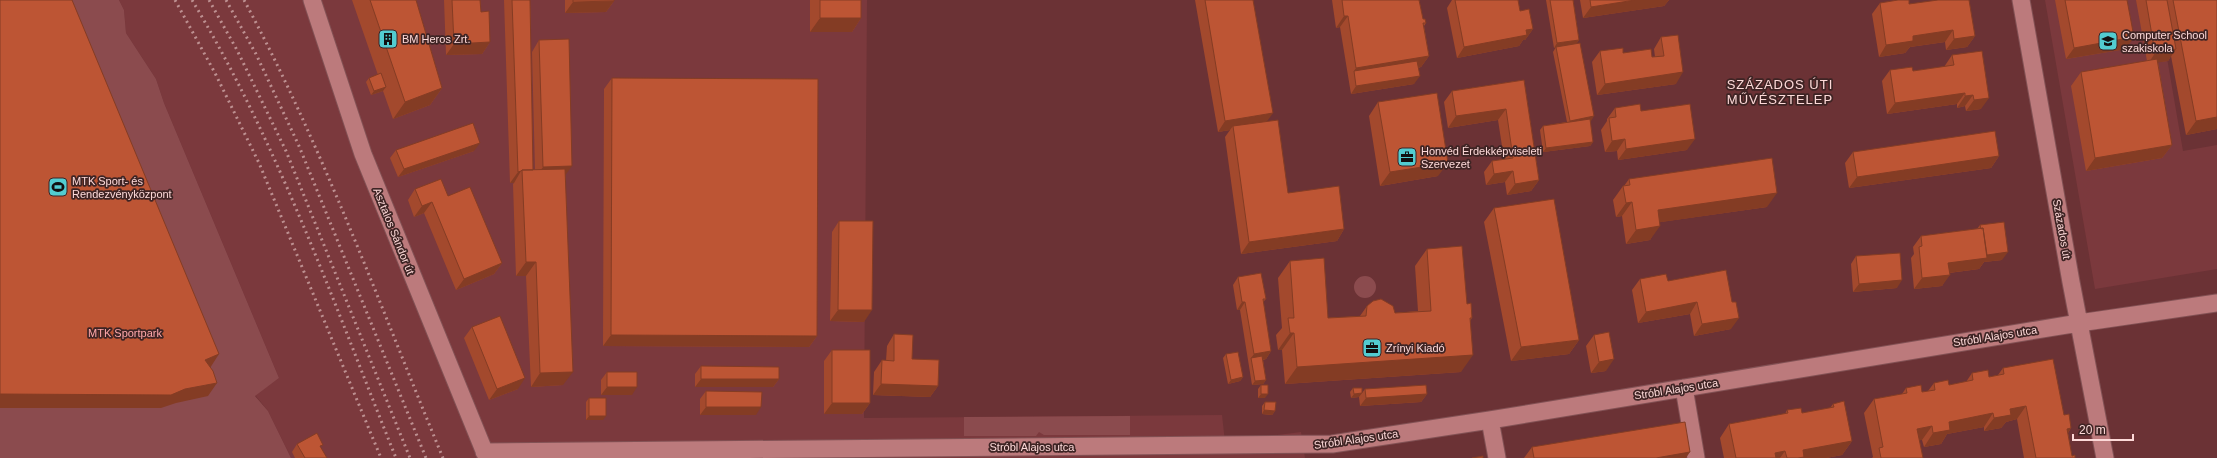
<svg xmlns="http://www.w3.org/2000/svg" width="2217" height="458" font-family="Arial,sans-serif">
	<rect width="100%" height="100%" fill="#6b3235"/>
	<path fill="#7b393d" d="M119,0H867L864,418L1222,415L1225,442L1301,432L1305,458H291L268,411L255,395L279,378L164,103L156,79L126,33L124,10Z
		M2045,0H2157L2183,151L2217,145V269L2095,289Z"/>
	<path fill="#8b4b4e" d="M0,0H119L124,10L126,33L156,79L164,103L279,378L255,396L268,411L291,458H0Z
		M1354 287a11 11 0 1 1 22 0a11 11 0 1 1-22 0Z
		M1130,416V435H1044L1039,432L1036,436H964V417Z"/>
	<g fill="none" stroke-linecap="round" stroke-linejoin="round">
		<defs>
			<path id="street" d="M312,0L363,154L487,458
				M2021,0L2071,282L2105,458
				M1684,388L1696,458
				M1490,420L1497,458
				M484,452L1332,444L1490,420L2079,323L2217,303"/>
		</defs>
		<use href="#street" stroke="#825154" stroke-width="19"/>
		<use href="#street" stroke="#bc7a7c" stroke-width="17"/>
		<path stroke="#bd9091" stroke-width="3" stroke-dasharray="2 4" stroke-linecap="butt" d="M175,0L215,73L259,163L381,458
			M192,0C278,143 334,304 396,458
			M209,0L237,50L286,151L410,458
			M226,0L256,54L299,146L426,458
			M244,0C322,145 380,306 443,458"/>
	</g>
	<path fill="#a3492d" d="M352,0H416L442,88L430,105L393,119L383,91L371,95L366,82L369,78L378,75Z
		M444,0H480L481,12L490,42L482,54L446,55Z
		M504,0H530L533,170H535L532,52L539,40L565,175L563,385L531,387L526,276H516L513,184L514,183H510Z
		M565,0H614V1L606,12L565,13Z
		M810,0H861V18L852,32H810Z
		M1195,0H1253L1267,121L1288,193L1344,229L1337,241L1241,254L1225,137L1230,130L1218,132Z
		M1332,0H1419L1423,19L1426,23L1424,26L1429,56L1421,67L1418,68L1414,84L1351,94L1340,27L1336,28Z
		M1452,0H1518L1520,11L1533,29L1525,40H1523L1519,46L1457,58L1447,8Z
		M1546,0H1573L1579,40L1576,44L1591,121H1590L1593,142L1590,146L1543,152L1540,130L1543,126L1567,122L1553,52L1556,47L1568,45L1554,48Z
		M1580,0H1669L1664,6L1583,18Z
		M2055,0H2127L2126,49L2066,59Z
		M2136,0H2217V129L2186,135L2171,56L2168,61L2158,62L2172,145L2162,158L2086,171L2071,86L2081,72L2147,61Z
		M1880,3L1909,4L1975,36L1967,47L1946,50L1945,42L1910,47L1905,53L1879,57L1872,14Z
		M1661,37L1676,84L1597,95L1592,62L1600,51L1623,53L1652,57H1655L1654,49Z
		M1952,55L1981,109L1966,111L1965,106L1957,108V104L1887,114L1882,81L1890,70L1913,71L1944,67Z
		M612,78L817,336L809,347L603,346L604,89Z
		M1524,80L1539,180L1531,191L1507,195L1505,182L1486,185L1484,172L1492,161L1504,159L1498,120L1448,128L1444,102L1452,91Z
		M1378,102L1438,176L1380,186L1369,116Z
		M1615,108L1641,111L1687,150L1618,160L1617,151L1605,152L1601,130L1607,121V119Z
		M396,150L474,151L398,177L390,158Z
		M1853,152L1999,156L1991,168L1849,188L1845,163Z
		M1629,179L1767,207L1660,222L1650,240L1626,244L1622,216L1616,217L1613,200L1623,186H1624Z
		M415,189L448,196L502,263L494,274L456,290L424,213L414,217L408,200Z
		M1494,208L1579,340L1569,354L1511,361L1484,222Z
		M839,221L864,322L830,321L832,232Z
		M1980,225L2002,260L1984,262L1979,269L1949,273L1942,286L1914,289L1911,258L1914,254L1913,247L1921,236L1977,229Z
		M1427,249L1467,304L1472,318L1470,321L1461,372L1285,384L1282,350H1278L1276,335L1282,328L1278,278L1290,261L1328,318L1360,316L1367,306L1395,313L1418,311L1415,266Z
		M1856,256L1897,288L1853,292L1851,264Z
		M1726,270L1731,329L1694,336L1690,314L1638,323L1632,290L1640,279L1668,281Z
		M1238,277L1266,299L1263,302L1271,351L1266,359L1263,360L1266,380L1263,384L1252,385L1240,310H1237L1233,285Z
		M472,327L518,389L489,400L464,338Z
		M894,334L912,359L938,386L930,397L873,395L874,372L882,360L886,361L887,346Z
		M1594,335L1606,371L1591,373L1586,346Z
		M832,350L870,403L862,414H824V361Z
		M1226,354L1243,377L1240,381L1228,384L1223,358Z
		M701,366L779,379L773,387H695V374Z
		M2003,368L2064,415L2071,428L2068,433L2072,456L2075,458H2024L2017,419L2006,422L2001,428L1984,431V427L1947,434L1941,444L1924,447L1922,440H1919L1923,458H1872L1873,457L1864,413L1874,399L1902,394L1906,388L1922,392L1928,391L1934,383L1949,385L1966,382L1972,373L1989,377L1998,375Z
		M607,372L632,395H601V380Z
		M1261,385L1265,398H1258V389Z
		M1353,388L1362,393L1365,389L1427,394L1421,402L1360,406L1359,397L1351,398L1350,392Z
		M706,391L756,415H700V399Z
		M589,398L603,420H586V402Z
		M1265,402L1275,411L1272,415L1262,414V406Z
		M1833,404L1852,441L1842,455L1826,458H1724L1720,438L1729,424L1785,414L1787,410L1802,413L1830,408Z
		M297,444L321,448L327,458H295L292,452Z
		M1532,447L1686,458H1524Z"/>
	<path fill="#843c24" d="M1635,0H1669L1664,6L1583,18L1591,7Z
		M614,1L606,12L565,13L573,2Z
		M1344,16H1348L1340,27L1336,28Z
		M820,18H861L852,32H810Z
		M1533,29L1525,40H1523L1519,46L1457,58L1464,47L1526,30Z
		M1953,30L1945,42L1910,47L1905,53L1879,57L1886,45L1913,36Z
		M1975,36L1967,47L1946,50L1954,39Z
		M2134,37L2126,49L2066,59L2074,48Z
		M1579,40L1576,44L1554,48L1557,43Z
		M490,42L482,54L446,55L454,44Z
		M2176,49L2168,61L2148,64L2155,53Z
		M1429,56L1421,67L1355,78L1354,71L1356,68Z
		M1683,72L1676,84L1597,95L1605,84Z
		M1420,76L1414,84L1351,94L1356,86Z
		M386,87L383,91L371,95L374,91Z
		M442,88L430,105L393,119L405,102Z
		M1965,93L1957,104L1887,114L1895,103Z
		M1973,95L1965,106L1957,108L1965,96Z
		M1989,98L1981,109L1966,111L1974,100Z
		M1506,109L1498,120L1448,128L1456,116Z
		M1273,113L1265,124L1233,126L1230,130L1218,132L1225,121Z
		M1594,116L1591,121L1567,125L1570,121Z
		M2217,117V129L2186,135L2196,121Z
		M1625,139L1617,151L1605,152L1612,141Z
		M1695,139L1687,150L1618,160L1626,149Z
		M1593,142L1590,146L1543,152L1546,148Z
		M480,143L474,151L398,177L404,169Z
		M2172,145L2162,158L2086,171L2095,158Z
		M1999,156L1991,168L1849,188L1857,177Z
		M1448,163L1438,176L1380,186L1390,172Z
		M572,166L564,177L535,178L543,167Z
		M521,171L514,183H510L518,172Z
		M1513,171L1505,182L1486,185L1494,174Z
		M1539,180L1531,191L1507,195L1515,184Z
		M1777,193L1767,207L1648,224L1658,210Z
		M432,202L424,213L414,217L422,206Z
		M1632,202L1622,216L1616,217L1626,203Z
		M1660,226L1650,240L1626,244L1636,230Z
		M1344,229L1337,241L1241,254L1249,242Z
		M2008,252L2002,260L1984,262L1979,269L1940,274L1948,263L1984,255Z
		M526,262H536L526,276H516Z
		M502,263L494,274L456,290L464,279Z
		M1950,275L1942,286L1914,289L1922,278Z
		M1902,280L1897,288L1853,292L1859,284Z
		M1242,302H1245L1240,310H1237Z
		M1697,302L1690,314L1638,323L1646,312Z
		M838,310H872L864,322L830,321Z
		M1739,318L1731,329L1694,336L1702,324Z
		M1290,333H1294L1282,350H1278Z
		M611,335L817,336L809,347L603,346Z
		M1579,340L1569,354L1511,361L1521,347Z
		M1271,351L1266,359L1251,362V358L1254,354Z
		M219,354L210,368L205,360Z
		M1473,355L1461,372L1285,384L1297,367Z
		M1614,359L1606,371L1591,373L1599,362Z
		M573,372L563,385L531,387L540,373Z
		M1243,377L1240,381L1228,384L1231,380Z
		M525,378L518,389L489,400L497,389Z
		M701,379H779L773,387H695Z
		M1266,380L1263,384L1252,385L1255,381Z
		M217,383L208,396L176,403L161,408H0V394L185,389Z
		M881,384L938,386L930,397L873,395Z
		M607,387H637L632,395H601Z
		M1362,393L1359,397L1351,398L1354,394Z
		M1261,394H1268L1265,398H1258Z
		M1427,394L1421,402L1360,406L1366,398Z
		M832,403H870L862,414H824Z
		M2026,406L2017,419L2006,422L2001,428L1984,431L1994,418L2010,409Z
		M706,407H761L756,415H700Z
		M1264,410L1275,411L1272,415L1262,414Z
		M1993,413L1984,427L1947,434L1941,444L1924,447L1933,433L1949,422Z
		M589,416H606L603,420H586Z
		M1932,426L1922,440L1907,442L1917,429Z
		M2071,428L2062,442L2067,429Z
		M1852,441L1842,455L1826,458H1797L1803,450Z
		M1785,451L1780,458H1771L1775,453Z
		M1690,452L1686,458H1656Z"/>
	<path fill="#bd5534" stroke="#843c24" d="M0,0H72L219,354L205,360L213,371L217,383L185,389L171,395L0,394Z
		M370,0H416L442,88L405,102Z
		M452,0H480L481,12L489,11L490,42L454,44Z
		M512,0H530L533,170H522L521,171L518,172Z
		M573,0H614V1L573,2Z
		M820,0H861V18H820Z
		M1205,0H1253L1273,113L1225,121Z
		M1342,0H1419L1423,19H1425L1426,23H1423L1429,56L1356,68L1348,16H1344Z
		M1455,0H1518L1520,11L1529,9L1533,29L1526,30L1527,35L1464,47Z
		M1550,0H1573L1579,40L1557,43Z
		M1590,0H1635L1591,7Z
		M1898,0H1909V4L1938,0H1969L1975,36L1954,39L1953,30L1913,36V41L1886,45L1880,3Z
		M2065,0H2127L2134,37L2074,48Z
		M2146,0H2167L2176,49L2155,53Z
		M2173,0H2217V117L2196,121Z
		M1678,35L1683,72L1605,84L1600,51L1623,48V53L1651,49L1652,57L1664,56L1661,37Z
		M569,39L572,166L543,167L539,40Z
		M1580,43L1594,116L1570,121L1556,47Z
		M1982,51L1989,98L1974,100L1973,95L1965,96V93L1895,103L1890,70L1912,67L1913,71L1954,65L1952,55Z
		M2157,59L2172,145L2095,158L2081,72Z
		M1417,61L1420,76L1356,86L1354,71Z
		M381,73L386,87L374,91L369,78Z
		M612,78L818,79L817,336L611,335Z
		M1524,80L1539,180L1515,184L1513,171L1494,174L1492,161L1513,158L1506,109L1456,116L1452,91Z
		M1437,93L1448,163L1390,172L1378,102Z
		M1640,104L1641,111L1690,104L1695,139L1626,149L1625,139L1612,141L1609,118L1616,117L1615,108Z
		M1590,119L1593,142L1546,148L1543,126Z
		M1278,120L1288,193L1339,186L1344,229L1249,242L1233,126Z
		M473,123L480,143L404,169L396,150Z
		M1995,131L1999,156L1857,177L1853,152Z
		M1772,158L1777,193L1658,210L1660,226L1636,230L1632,202L1626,203L1623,186L1630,185L1629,179Z
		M565,169L573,372L540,373L536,262H526L522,170Z
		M441,179L448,196L470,187L502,263L464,279L432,202L422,206L415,189Z
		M1554,199L1579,340L1521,347L1494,208Z
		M839,221H873L872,310H838Z
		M2004,222L2008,252L1987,255L1983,228L1981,229L1980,225Z
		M1983,228L1987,258L1948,263L1950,275L1922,278L1919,247L1922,246L1921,236Z
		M1462,246L1467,304L1471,303L1472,318H1470L1473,355L1297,367L1294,333H1290L1288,318H1294L1290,261L1324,258L1328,318L1366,316L1367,306L1373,301L1381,299L1393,306L1395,313L1431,311L1427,249Z
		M1900,253L1902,280L1859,284L1856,256Z
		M1726,270L1732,302H1736L1739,318L1702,324L1697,302L1646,312L1640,279L1666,274L1668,281Z
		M1261,273L1266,299H1263L1271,351L1254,354L1245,302H1242L1238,277Z
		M500,316L525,378L497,389L472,327Z
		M1609,332L1614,359L1599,362L1594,335Z
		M894,334L913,335L912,359L939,360L938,386L881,384L882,360L894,361Z
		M832,350H870V403H832Z
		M1238,352L1243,377L1231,380L1226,354Z
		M1262,356L1266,380L1255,381L1251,358Z
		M2053,359L2064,415L2069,414L2071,428L2067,429L2072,456L2075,455V458H2036L2026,406L2010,409L2011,415L1994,418L1993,413L1949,422L1950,430L1933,433L1932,426L1917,429L1923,458H1881L1879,448L1883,447L1874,399L1907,393L1906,388L1921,385L1922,392L1935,390L1934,383L1948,380L1949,385L1973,380L1972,373L1988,370L1989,377L2004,374L2003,368Z
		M701,366L779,367V379H701Z
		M607,372H637V387H607Z
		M1261,385H1268V394H1261Z
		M1426,385L1427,394L1366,398L1365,389Z
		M1353,388H1362V393L1354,394Z
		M706,391L762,392L761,407H706Z
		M589,398H606V416H589Z
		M1844,401L1852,441L1803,450L1804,457L1798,458H1787L1785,451L1775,453L1776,458H1736L1729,424L1788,413L1787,410L1801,408L1802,413L1834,407L1833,404Z
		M1265,402H1276L1275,411L1264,410Z
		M1685,422L1690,452L1656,458H1534L1532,447Z
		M317,433L323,445L320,446L327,458H305L297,444Z
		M1483,456V458H1472Z"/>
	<defs>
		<symbol id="building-square" viewBox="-11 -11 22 22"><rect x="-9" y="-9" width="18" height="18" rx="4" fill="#52ccd0" stroke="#3e2424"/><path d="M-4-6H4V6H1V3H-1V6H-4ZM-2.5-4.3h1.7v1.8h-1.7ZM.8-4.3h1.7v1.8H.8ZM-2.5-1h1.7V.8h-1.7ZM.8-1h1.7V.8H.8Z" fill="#111"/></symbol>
		<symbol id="school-square" viewBox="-11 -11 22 22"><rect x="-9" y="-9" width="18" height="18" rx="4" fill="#52ccd0" stroke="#3e2424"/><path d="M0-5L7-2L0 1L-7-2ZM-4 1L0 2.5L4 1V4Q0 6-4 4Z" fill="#111"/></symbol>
		<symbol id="office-square" viewBox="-11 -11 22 22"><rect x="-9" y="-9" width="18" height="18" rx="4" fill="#52ccd0" stroke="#3e2424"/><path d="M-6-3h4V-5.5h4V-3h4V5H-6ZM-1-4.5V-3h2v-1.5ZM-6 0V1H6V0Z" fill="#111"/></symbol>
		<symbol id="stadium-square" viewBox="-11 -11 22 22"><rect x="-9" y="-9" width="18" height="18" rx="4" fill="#52ccd0" stroke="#3e2424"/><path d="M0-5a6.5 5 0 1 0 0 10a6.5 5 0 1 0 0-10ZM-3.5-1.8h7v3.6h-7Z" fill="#111"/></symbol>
	</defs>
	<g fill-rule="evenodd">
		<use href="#building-square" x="377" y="28" width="22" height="22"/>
		<use href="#school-square" x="2097" y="30" width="22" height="22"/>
		<use href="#office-square" x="1396" y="146" width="22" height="22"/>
		<use href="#stadium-square" x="47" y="176" width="22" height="22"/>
		<use href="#office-square" x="1361" y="337" width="22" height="22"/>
	</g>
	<g text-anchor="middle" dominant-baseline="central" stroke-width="3.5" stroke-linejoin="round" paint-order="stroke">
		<g font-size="11" fill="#fdd9d8" stroke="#3e2424" text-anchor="start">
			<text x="2122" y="35">Computer School<tspan x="2122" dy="13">szakiskola</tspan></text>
			<text x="402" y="39">BM Heros Zrt.</text>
			<text x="1421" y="151">Honvéd Érdekképviseleti<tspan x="1421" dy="13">Szervezet</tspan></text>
			<text x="72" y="181">MTK Sport- és<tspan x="72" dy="13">Rendezvényközpont</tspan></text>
			<text x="1386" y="348">Zrínyi Kiadó</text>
		</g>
		<g font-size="11" fill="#fdd9d8" stroke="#3e2424">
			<text transform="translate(2062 229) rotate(80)">Százados út</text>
			<text transform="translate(394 231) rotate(68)">Asztalos Sándor út</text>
			<text transform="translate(1995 336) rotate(-9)">Stróbl Alajos utca</text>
			<text transform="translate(1676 389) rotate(-9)">Stróbl Alajos utca</text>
			<text transform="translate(1356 439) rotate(-8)">Stróbl Alajos utca</text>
			<text x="1032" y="447">Stróbl Alajos utca</text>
		</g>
		<g font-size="11" fill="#ffa7a9" stroke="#3e2424">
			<text x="125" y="333">MTK Sportpark</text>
		</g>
		<g font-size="13" letter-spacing="1" fill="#fdd9d8" stroke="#3e2424">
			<text x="1780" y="84">SZÁZADOS ÚTI<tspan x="1780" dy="15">MŰVÉSZTELEP</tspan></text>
		</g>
	</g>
	<path d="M2073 434v6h60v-6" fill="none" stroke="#fdd9d8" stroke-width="2"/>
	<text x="2079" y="434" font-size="12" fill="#fdd9d8" stroke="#3e2424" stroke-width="3" paint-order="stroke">20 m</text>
</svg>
